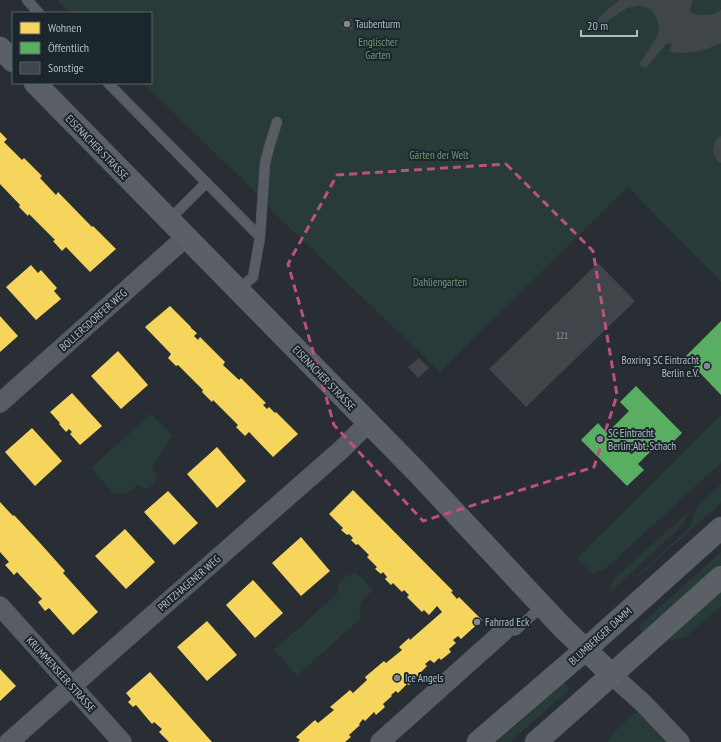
<svg xmlns="http://www.w3.org/2000/svg" width="721" height="742" font-family="'PT Sans Narrow',sans-serif">
	<rect width="100%" height="100%" fill="#282e33"/>
	<path fill="#283b39" d="M57,0H721V282L628,187L440,372L271,210L249,186L143,83H151V13H70Z
		M151,414L173,435L151,468C160,476 157,485 146,489L138,485L127,493L114,494L91,468Z
		M721,415V463L606,568L593,574L577,559L585,550Z
		M721,484V503L638,577L637,576L689,528L698,505Z
		M688,512L683,525L608,594L614,579Z
		M721,552V565L644,634L638,627Z
		M356,573L374,590C361,599 359,603 360,619L297,676L274,650L338,593V583L346,576Z
		M721,592V606L687,636L664,643Z
		M564,682L570,689L510,742H497Z
		M638,710L669,742H607L615,731Z"/>
	<path fill="#f6d55c" d="M0,132L7,139L4,142L22,160L24,158L42,176L40,178L56,195L58,192L92,227L93,226L116,249L90,272L66,247L62,251L53,241L55,240L29,214L28,216L19,207L20,205L0,184Z
		M31,265L38,273L41,270L57,288L54,291L61,299L36,320L6,287Z
		M170,306L191,327V328L197,333L194,336L198,340L200,337L225,362L223,365L239,380L241,378L266,403L263,405L267,409L269,407L275,413L276,412L298,434L273,457L249,432L245,436L236,427L238,425L213,400L212,402L202,392L203,390L178,365L176,366L168,358L171,354L145,327Z
		M0,316L18,336L0,352Z
		M118,351L148,385L121,409L91,376Z
		M72,393L102,426L80,445L70,434L72,432L69,429L66,432L59,424L60,423L50,412Z
		M32,428L62,461L35,486L5,452Z
		M217,447L246,481L217,508L187,474Z
		M353,490L453,591L451,592L457,599L459,597L482,620L461,639L458,636L453,640L456,643L449,649L451,652L441,660L439,658L434,663L430,660L425,664L427,666L418,675L419,676L409,685L407,684L398,693L396,691L391,695L392,696L383,704L385,707L376,715L374,712L365,721L363,719L359,724L360,725L349,735L351,737L345,742H298L300,740L296,737L315,720L318,723L334,710L330,707L350,690L353,693L367,680L365,677L384,661L386,663L402,650L399,647L409,638L410,640L442,612L437,606L429,615L424,610L422,612L407,597L409,595L404,590L402,592L393,583L391,585L385,579L387,577L383,572L381,574L375,569L377,567L367,557L369,555L358,544L356,545L351,540L353,538L349,534L347,535L341,530L343,528L329,514Z
		M168,491L198,523L174,545L144,512Z
		M0,502L13,516L14,515L40,543L65,571L63,573L98,612L73,635L49,608L45,611L38,602L42,599L17,572L14,575L5,565L9,562L0,552Z
		M125,529L155,562L126,589L95,556Z
		M301,537L330,571L301,596L272,563Z
		M253,580L283,613L255,638L226,605Z
		M207,621L237,655L207,681L177,647Z
		M0,669L16,686L0,701Z
		M150,672L212,742H169L159,732L162,729L154,722L152,724L136,705L133,707L128,702L131,699L126,693Z"/>
	<path fill="#5aae61" d="M721,321V395L685,357Z
		M636,386L682,433L666,449L659,443L638,464L644,470L627,486L581,440L598,423L607,433L629,411L620,402Z"/>
	<path fill="#40454a" d="M619,0H692L690,12L698,15H704L714,14L721,10V43L709,48L699,51L683,53L669,52L671,49V43H669L666,44L646,68L639,65L658,35L659,27L657,19L653,12L648,8L643,6H637L627,8L600,26L597,19Z
		M352,19L353,29L343,30L342,20Z
		M721,136V163L719,162L715,157L713,150L715,142L719,137Z
		M598,263L635,301L526,407L489,369Z
		M419,358L429,368L418,378L408,367Z"/>
	<g fill="none" stroke-linecap="round" stroke-linejoin="round">
		<defs>
			<path id="lane" d="M27,0L39,13
				M108,83L260,237
				M169,220L206,183
				M238,290L253,277L260,237L265,163L270,144L277,122
				M504,631L516,630L542,606"/>
			<path id="street" d="M0,403L186,237
				M0,606L122,742
				M612,675L644,704L680,742
				M9,742L89,671L342,449L368,423
				M380,742L504,631"/>
			<path id="secondary" d="M0,48L13,61
				M35,83L416,471L562,627L612,675
				M478,742L585,650L721,528
				M536,742L587,697L721,577"/>
		</defs>
		<use href="#lane" stroke="#464a4e" stroke-width="11"/>
		<use href="#street" stroke="#464a4e" stroke-width="20"/>
		<use href="#secondary" stroke="#464a4e" stroke-width="23"/>
		<use href="#lane" stroke="#575d62" stroke-width="10"/>
		<use href="#street" stroke="#575d62" stroke-width="19"/>
		<use href="#secondary" stroke="#5b6066" stroke-width="22"/>
	</g>
	<path fill="none" stroke="#bc5180" stroke-width="3" stroke-dasharray="8 5" stroke-linejoin="round" d="M506,164L593,251L617,395L594,467L423,521L334,425L288,264L337,175Z"/>
	<g fill="#818a92" stroke="#1c262d" stroke-width="1.5">
		<circle cx="347" cy="24" r="4"/>
		<circle cx="707" cy="366" r="4"/>
		<circle cx="600" cy="439" r="4"/>
		<circle cx="477" cy="622" r="4"/>
		<circle cx="397" cy="678" r="4"/>
	</g>
	<g text-anchor="middle" dominant-baseline="central" stroke-width="4" stroke-linejoin="round" paint-order="stroke">
		<g font-size="9" fill="#959ea6">
			<text x="562" y="335">121</text>
		</g>
		<g font-size="11" fill="#b1bcc5" stroke="#1c262d" text-anchor="start">
			<text x="355" y="24">Taubenturm</text>
			<text x="699" y="360" text-anchor="end">Boxring SC Eintracht<tspan x="699" dy="13">Berlin e.V.</tspan></text>
			<text x="608" y="433">SC Eintracht<tspan x="608" dy="13">Berlin;Abt. Schach</tspan></text>
			<text x="485" y="622">Fahrrad Eck</text>
			<text x="405" y="678">Ice Angels</text>
		</g>
		<g font-size="11" fill="#719974" stroke="#1c262d">
			<text x="378" y="42">Englischer<tspan x="378" dy="13">Garten</tspan></text>
			<text x="439" y="155">Gärten der Welt</text>
			<text x="440" y="282">Dahliengarten</text>
		</g>
		<g font-size="11" fill="#b1bcc5" stroke="#1c262d">
			<text transform="translate(97 147) rotate(46)">EISENACHER STRASSE</text>
			<text transform="translate(93 320) rotate(-42)">BOLLERSDORFER WEG</text>
			<text transform="translate(324 378) rotate(46)">EISENACHER STRASSE</text>
			<text transform="translate(189 583) rotate(-41)">PRITZHAGENER WEG</text>
			<text transform="translate(600 636) rotate(-42)">BLUMBERGER DAMM</text>
			<text transform="translate(61 674) rotate(48)">KRUMMENSEER STRASSE</text>
		</g>
	</g>
	<rect x="12" y="12" width="140" height="72" fill="#1c262d" stroke="#58626a"/>
	<rect x="20" y="22" width="20" height="12" fill="#f6d55c" stroke="#58626a"/>
	<text x="48" y="32" font-size="12" fill="#b1bcc5">Wohnen</text>
	<rect x="20" y="42" width="20" height="12" fill="#5aae61" stroke="#58626a"/>
	<text x="48" y="52" font-size="12" fill="#b1bcc5">Öffentlich</text>
	<rect x="20" y="62" width="20" height="12" fill="#40454a" stroke="#58626a"/>
	<text x="48" y="72" font-size="12" fill="#b1bcc5">Sonstige</text>
	<path d="M581 30v6h56v-6" fill="none" stroke="#b1bcc5" stroke-width="2"/>
	<text x="587" y="30" font-size="12" fill="#b1bcc5" stroke="#1c262d" stroke-width="3" paint-order="stroke">20 m</text>
</svg>
